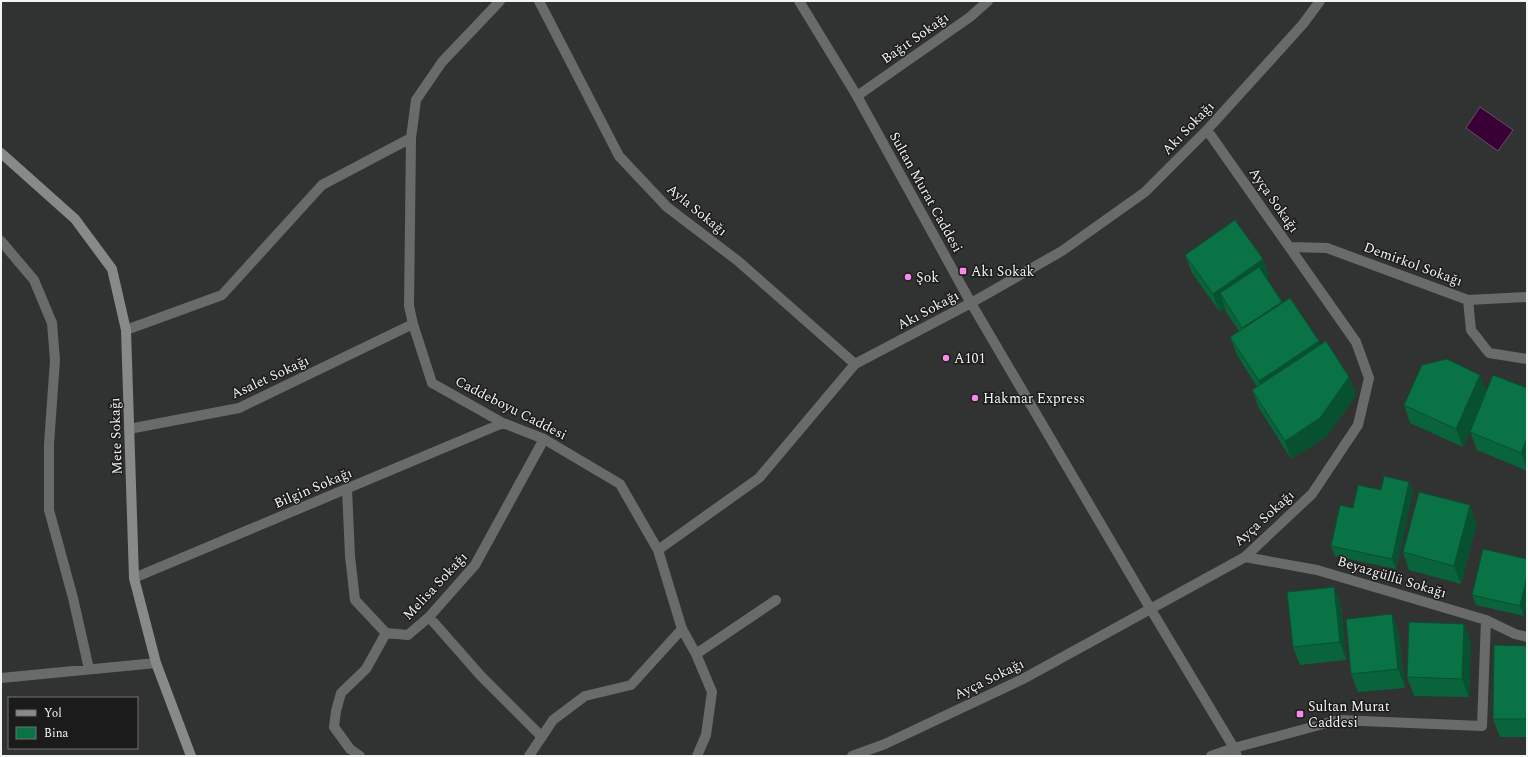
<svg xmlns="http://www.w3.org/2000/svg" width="1528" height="757" font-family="Spectral,serif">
	<rect width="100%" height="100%" fill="#313332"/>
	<path fill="#390036" stroke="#714a6f" d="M1480,107L1513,130L1498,151L1466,128Z"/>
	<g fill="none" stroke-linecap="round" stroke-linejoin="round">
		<path stroke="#696b6a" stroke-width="10" d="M500,1L442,62L416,100L411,138L409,306L413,324L432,383L503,423L544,439L620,484L658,550L682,629L696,654L712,692L706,735L697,756
			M539,1L619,156L667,207L738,261L855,364
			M799,1L857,96L971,303L1150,608L1234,748L1237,756
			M857,96L970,17L988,1
			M1,241L34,280L52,323L55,360L49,444V510L73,598L89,669
			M1290,247L1327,248L1468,300L1527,297
			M1468,300L1471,330L1489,353L1527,359
			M126,330L222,295L322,185L411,138
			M129,429L239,408L413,324
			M347,489L350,556L355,600L386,633L408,635L429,617L475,565L544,439
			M658,550L759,478L855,364L971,303L1062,251L1145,192L1207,130L1303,24L1320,1
			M1245,557L1317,570L1486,620L1515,634L1527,637
			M134,578L503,423
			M429,617L481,676L542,737
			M696,654L776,600
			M1,678L156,663
			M360,756L350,749L334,727L336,711L341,693L366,669L386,633
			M529,756L553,720L585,696L631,685L682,629
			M852,756L885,744L1023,679L1245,557L1312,494L1358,425L1369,378L1356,342L1207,130
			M1211,756L1234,748L1338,720L1482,726L1486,620"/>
		<path stroke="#888a88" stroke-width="10" d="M1,153L75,219L112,269L126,330L134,578L156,663L191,756"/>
	</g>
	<path fill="#09633b" d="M1185,255L1263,259L1269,277L1267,279L1282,303L1349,377L1356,395L1327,436L1291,459L1259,408L1252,390L1257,387L1237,355L1230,337L1239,331L1226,312L1225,308L1220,312L1192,273Z
		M1527,388V471L1477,450L1470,432L1475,419L1463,447L1410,423L1404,405L1487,391Z
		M1409,482L1413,492L1396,569L1335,556L1331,546L1353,508L1381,490Z
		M1477,524L1461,584L1409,570L1403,552Z
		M1527,559L1524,616L1476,605L1472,595Z
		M1341,605L1346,660L1300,665L1293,647Z
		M1392,614L1399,633L1405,688L1358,692L1351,674Z
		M1464,624L1471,642L1469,697L1414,696L1407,677Z
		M1527,646V737H1500L1493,719Z"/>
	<path fill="#075030" d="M1263,259L1269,277L1228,306L1220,293L1225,308L1220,312L1213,294Z
		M1282,302L1288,320L1249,346L1242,328Z
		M1319,341L1325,360L1266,399L1259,381Z
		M1480,375L1487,393L1463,447L1456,429Z
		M1349,377L1356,395L1327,436L1291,459L1285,441Z
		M1527,438V469L1521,453Z
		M1409,482L1413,492L1396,569L1392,559Z
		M1470,505L1477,524L1461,584L1454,566Z
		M1527,576V603L1524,616L1520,606Z
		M1334,587L1341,605L1346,660L1340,642Z
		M1392,614L1399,633L1405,688L1398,669Z
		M1464,624L1471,642L1469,697L1462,679Z"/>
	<path fill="#0a7345" stroke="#075030" d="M1235,220L1263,259L1213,294L1185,255Z
		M1259,267L1282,302L1242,328L1220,293Z
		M1290,298L1319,341L1259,381L1230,337Z
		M1326,341L1349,377L1320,418L1285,441L1252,390Z
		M1447,359L1480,375L1456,429L1404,405L1422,365Z
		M1493,375L1527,388V438L1521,453L1470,432Z
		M1384,476L1409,482L1392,559L1331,546L1340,505L1353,508L1358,485L1381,490Z
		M1419,492L1470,505L1454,566L1403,552Z
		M1483,549L1527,559V576L1520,606L1472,595Z
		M1334,587L1340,642L1293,647L1287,592Z
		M1392,614L1398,669L1351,674L1346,619Z
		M1409,622L1464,624L1462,679L1407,677Z
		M1494,645L1527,646V719H1493Z"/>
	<g fill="#f788ec" stroke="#1a1b1a" stroke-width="1.5">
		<rect x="959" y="267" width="8" height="8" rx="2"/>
		<circle cx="908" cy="277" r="4"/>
		<circle cx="946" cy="358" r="4"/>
		<circle cx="975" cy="398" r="4"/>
		<rect x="1296" y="710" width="8" height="8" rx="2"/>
	</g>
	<g text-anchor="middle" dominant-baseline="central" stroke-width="3" stroke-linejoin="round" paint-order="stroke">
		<g font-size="14" fill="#f3f5f4" stroke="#1a1b1a">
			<text transform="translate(915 38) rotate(-35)">Bağıt Sokağı</text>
			<text transform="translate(1188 128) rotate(-46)">Akı Sokağı</text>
			<text transform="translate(926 192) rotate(61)">Sultan Murat Caddesi</text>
			<text transform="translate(1274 200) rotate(55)">Ayça Sokağı</text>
			<text transform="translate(697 210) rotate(39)">Ayla Sokağı</text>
			<text transform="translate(1413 264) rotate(20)">Demirkol Sokağı</text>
			<text transform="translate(928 310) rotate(-28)">Akı Sokağı</text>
			<text transform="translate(270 377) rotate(-25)">Asalet Sokağı</text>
			<text transform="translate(511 408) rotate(27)">Caddeboyu Caddesi</text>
			<text transform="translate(116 436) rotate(-92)">Mete Sokağı</text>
			<text transform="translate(313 488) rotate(-23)">Bilgin Sokağı</text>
			<text transform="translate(1264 518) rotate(-42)">Ayça Sokağı</text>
			<text transform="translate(1392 577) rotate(17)">Beyazgüllü Sokağı</text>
			<text transform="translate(435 586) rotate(-47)">Melisa Sokağı</text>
			<text transform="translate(989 679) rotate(-26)">Ayça Sokağı</text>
		</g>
		<g font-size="14" fill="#f3f5f4" stroke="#1a1b1a" text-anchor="start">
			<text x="971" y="271">Akı Sokak</text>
			<text x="916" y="277">Şok</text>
			<text x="954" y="358">A101</text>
			<text x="983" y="398">Hakmar Express</text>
			<text x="1308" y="706">Sultan Murat<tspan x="1308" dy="16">Caddesi</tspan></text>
		</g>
	</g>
	<rect width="1528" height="757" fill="none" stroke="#f3f5f4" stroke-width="4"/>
	<rect x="8" y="697" width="130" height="52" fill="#1a1b1a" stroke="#717271"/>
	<rect x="16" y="710" width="20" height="6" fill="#888a88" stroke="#717271"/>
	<text x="44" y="717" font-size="12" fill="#f3f5f4">Yol</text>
	<rect x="16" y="727" width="20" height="12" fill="#0a7345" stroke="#717271"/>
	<text x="44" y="737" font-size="12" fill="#f3f5f4">Bina</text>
</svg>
